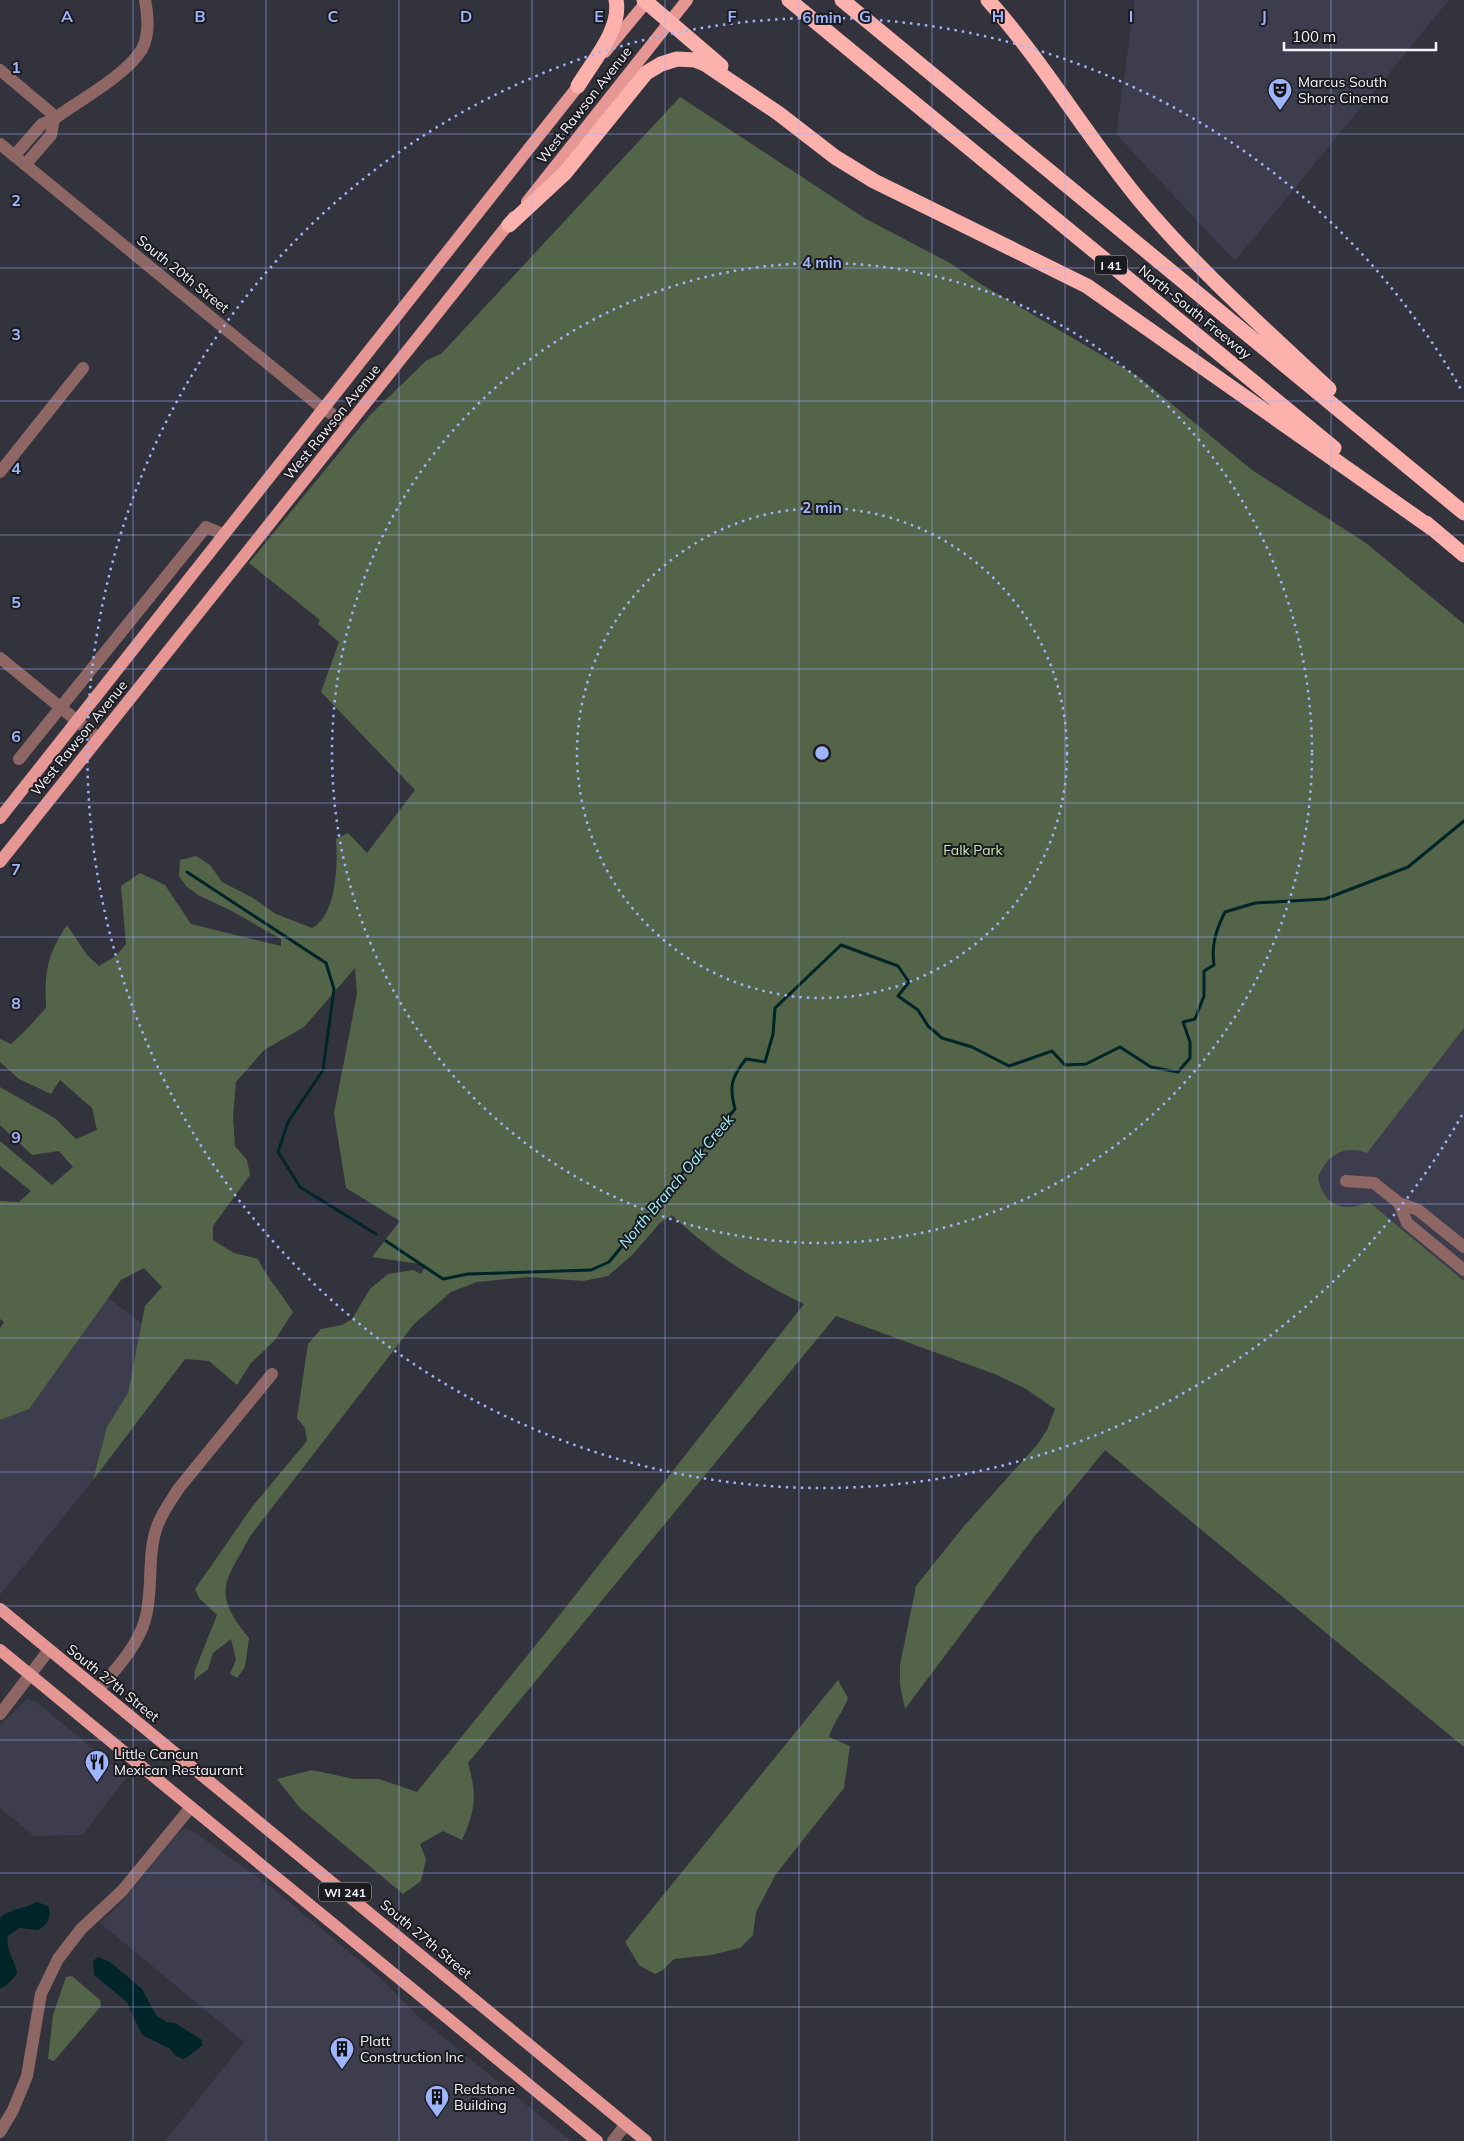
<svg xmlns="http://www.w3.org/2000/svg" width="1464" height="2141" font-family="Mulish,sans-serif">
	<rect width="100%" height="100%" fill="#33333d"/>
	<path fill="#3d3d4d" d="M1135,0H1449L1235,261L1116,134Z
		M1464,1028V1281L1369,1202L1358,1207L1344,1208L1332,1204L1324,1196L1318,1178L1322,1166L1334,1154L1345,1150L1356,1149L1367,1152Z
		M103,1293L185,1359L93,1480L0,1595V1422Z
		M27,1699L35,1701L127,1777L82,1835L34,1836L0,1808V1725Z
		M185,1829L194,1832L271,1887L377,1975L421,2019L571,2141H165L244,2042L100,1923L119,1905L177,1834Z"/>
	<path fill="#546448" d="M680,97L866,219L950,263L979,283L1139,377L1252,470L1366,543L1464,624V1028L1367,1153C1343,1144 1326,1156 1318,1178C1324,1206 1344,1213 1369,1202L1464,1281V1747L1105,1450L1034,1537L905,1709L900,1685V1665L916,1586L964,1526L1037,1445L1047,1430L1055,1409L1026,1389L997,1375L836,1316L468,1763C477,1795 476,1809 462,1840L443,1831L420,1844L426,1859L421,1881L403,1894L300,1808L277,1779L312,1770L354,1779H379L417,1792L547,1631L804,1304C753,1279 714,1255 672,1215L660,1223L632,1255L608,1276L583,1281L529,1277L477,1282L451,1292L414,1324L251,1535C225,1582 211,1592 249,1638L245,1667L237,1678L230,1674L236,1660L231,1639L213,1653L208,1669L194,1680L195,1670L217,1615L199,1598L195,1589L252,1507L307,1441L305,1428L297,1418L308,1344L321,1329L342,1325L352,1319L370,1289L388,1274L413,1270L421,1274L426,1265L372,1257L400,1221L346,1188L334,1113L357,994L355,968L304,1027L264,1050L236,1082L233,1116L235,1146L247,1160L250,1175L213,1226V1240L234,1253L258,1259C267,1278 281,1293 293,1312L275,1340L251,1363L237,1385L209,1361L185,1359L93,1480L107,1427L128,1393L145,1306L162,1287L144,1268L121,1280L29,1409L0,1420V1328L4,1322L0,1319V1201L19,1202L31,1191L0,1166V1141L52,1185L73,1167L59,1151L32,1155L0,1125V1087L56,1119L76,1139L97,1130L92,1108L60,1080L51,1094L19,1079L0,1062V1039L11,1044L23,1033L46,1008C45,972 46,956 67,925L87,955L99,966L116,956L126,944L121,886L140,873L165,885L191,924L281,946V939L230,910L198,895L187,887L179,876L180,860L196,856L210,865L222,882L253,898L276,914L312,928C337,915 338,863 336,839L348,833L367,853L415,790L321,692L339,642L318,624L320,620L249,563L370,415L427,360L441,354Z
		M838,1680L848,1698C843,1712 833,1723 829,1737L850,1746L844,1788L776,1874L756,1912L753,1935L740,1948L711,1955L674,1959L663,1970L655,1974L639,1965L625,1942Z
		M72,1976L100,2000L101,2006L54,2061L48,2059L53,2015L66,1977Z"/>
	<path fill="#002529" d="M37,1902L48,1906C52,1916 48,1925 38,1930L19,1928L8,1936C5,1951 16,1960 17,1974L6,1986L0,1988V1918C7,1910 26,1908 37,1902Z
		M98,1957L110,1962L142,1989L156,2015L166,2022L175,2023L202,2040V2046L189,2056L183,2059L176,2056L169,2048L142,2035L127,2002L94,1975L93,1961Z"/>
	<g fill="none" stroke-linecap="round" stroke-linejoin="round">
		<path stroke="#002529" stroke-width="3" d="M187,872L326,963L334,989L323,1070L288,1122L278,1152L300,1187L376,1234
			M386,1241L443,1279L468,1274L591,1270L609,1262L735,1109C729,1086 731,1078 746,1059L765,1062L773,1034L775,1008L841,945L898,966L909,982L898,996L918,1010L928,1026L942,1038L972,1047L1009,1066L1052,1051L1065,1065L1086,1064L1120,1047L1151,1067L1178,1072L1190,1058V1042L1183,1022L1195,1019L1204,996V971L1214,965C1211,945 1216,930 1225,912L1255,903L1325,899L1408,867L1464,821"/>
		<path stroke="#8e6765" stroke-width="12" d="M0,70L56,117
			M0,144L322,408L349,424
			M14,156L42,124L54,119C78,101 127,75 142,49C150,34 148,16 145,0
			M25,165L51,135L54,119
			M0,472L83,368
			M0,658L98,738
			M19,759L206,527L223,534
			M1346,1181L1374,1183L1399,1203L1418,1210L1464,1247
			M1399,1203L1407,1223L1464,1270
			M98,1690C116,1669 137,1647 145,1620C154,1589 146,1554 158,1524C163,1511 172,1499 179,1488L272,1374
			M0,1714L49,1650
			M0,2132L13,2110L27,2076L41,1994L58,1959L81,1929L122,1891L191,1807
			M613,2141L626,2124"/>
		<path stroke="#e69794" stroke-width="12" d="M605,52L648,0
			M527,202L687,0
			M0,818L583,80
			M0,862L514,217
			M0,1609L646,2141
			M0,1650L597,2141"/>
		<path stroke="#fcb1ad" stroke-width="15" d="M644,0L721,66
			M789,0L1334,448
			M842,0L1464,513
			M988,0C1044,63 1087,137 1141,202C1198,270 1265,329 1329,389
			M578,86C592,62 622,29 616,0
			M509,225L565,173L646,73L661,64L677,59L695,60L705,64L778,113L835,157L874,181L1087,286L1433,529
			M1426,523L1464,555"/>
	</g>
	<path fill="none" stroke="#9eb4fd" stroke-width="1" stroke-opacity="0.55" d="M133,0V2141M266,0V2141M399,0V2141M532,0V2141M665,0V2141M799,0V2141M932,0V2141M1065,0V2141M1198,0V2141M1331,0V2141M0,134H1464M0,268H1464M0,401H1464M0,535H1464M0,669H1464M0,803H1464M0,937H1464M0,1070H1464M0,1204H1464M0,1338H1464M0,1472H1464M0,1606H1464M0,1740H1464M0,1873H1464M0,2007H1464"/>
	<g fill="none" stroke="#9eb4fd" stroke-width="2.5" stroke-dasharray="2.5 5">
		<circle cx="822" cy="753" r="245"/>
		<circle cx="822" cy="753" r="490"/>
		<path d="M1462 1115A735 735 0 1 1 1462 391"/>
	</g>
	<defs>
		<symbol id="theatre-pin" viewBox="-11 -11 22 30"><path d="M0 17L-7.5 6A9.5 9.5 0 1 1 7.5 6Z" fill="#9eb4fd" stroke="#1b1b20"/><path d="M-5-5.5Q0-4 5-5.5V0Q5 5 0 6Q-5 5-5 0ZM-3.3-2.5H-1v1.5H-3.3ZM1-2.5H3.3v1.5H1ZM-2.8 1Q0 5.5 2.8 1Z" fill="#111"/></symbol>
		<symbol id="restaurant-pin" viewBox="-11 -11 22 30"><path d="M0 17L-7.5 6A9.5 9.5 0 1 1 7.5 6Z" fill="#9eb4fd" stroke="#1b1b20"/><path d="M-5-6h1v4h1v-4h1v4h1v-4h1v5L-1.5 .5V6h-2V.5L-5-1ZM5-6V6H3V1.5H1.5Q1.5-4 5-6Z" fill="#111"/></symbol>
		<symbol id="building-pin" viewBox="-11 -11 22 30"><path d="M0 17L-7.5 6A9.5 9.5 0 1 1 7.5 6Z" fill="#9eb4fd" stroke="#1b1b20"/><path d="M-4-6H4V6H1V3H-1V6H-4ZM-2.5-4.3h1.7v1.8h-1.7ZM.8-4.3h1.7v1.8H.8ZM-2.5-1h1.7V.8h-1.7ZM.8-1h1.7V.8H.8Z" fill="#111"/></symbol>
	</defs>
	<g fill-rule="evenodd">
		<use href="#theatre-pin" x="1266" y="76" width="28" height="38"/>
		<use href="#restaurant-pin" x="83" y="1748" width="28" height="38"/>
		<use href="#building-pin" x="328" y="2035" width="28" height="38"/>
		<use href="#building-pin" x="423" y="2083" width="28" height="38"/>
	</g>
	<g text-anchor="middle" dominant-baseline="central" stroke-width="4" stroke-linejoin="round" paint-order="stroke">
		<g fill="#1b1b20" stroke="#b3b3b9" stroke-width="1">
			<rect x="1095" y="255.5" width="32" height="19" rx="4"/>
			<rect x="319" y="1882.5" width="52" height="19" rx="4"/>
		</g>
		<g font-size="12" font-weight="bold" fill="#f4f4fb">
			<text x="1111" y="265">I 41</text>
			<text x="345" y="1892">WI 241</text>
		</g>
		<g font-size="14" fill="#f4f4fb" stroke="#1b1b20" text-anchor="start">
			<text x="1298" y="82">Marcus South<tspan x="1298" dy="16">Shore Cinema</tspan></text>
			<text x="114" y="1754">Little Cancun<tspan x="114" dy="16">Mexican Restaurant</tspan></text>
			<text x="360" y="2041">Platt<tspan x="360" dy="16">Construction Inc</tspan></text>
			<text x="454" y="2089">Redstone<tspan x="454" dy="16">Building</tspan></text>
		</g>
		<g font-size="14" fill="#f4f4fb" stroke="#1b1b20">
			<text transform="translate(584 105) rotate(-52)">West Rawson Avenue</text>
			<text transform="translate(183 274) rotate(39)">South 20th Street</text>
			<text transform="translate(1195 312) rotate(39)">North-South Freeway</text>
			<text transform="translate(332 422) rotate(-51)">West Rawson Avenue</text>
			<text transform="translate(79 738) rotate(-51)">West Rawson Avenue</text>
			<text transform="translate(113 1683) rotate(39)">South 27th Street</text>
			<text transform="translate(426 1939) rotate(40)">South 27th Street</text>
		</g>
		<g font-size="14" fill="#c7e8b0" stroke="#1b1b20">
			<text x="973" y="850">Falk Park</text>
		</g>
		<g font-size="15" font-style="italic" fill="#a1f4ff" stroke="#1b1b20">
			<text transform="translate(676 1181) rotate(-50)">North Branch Oak Creek</text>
		</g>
	</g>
	<g font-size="16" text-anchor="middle" font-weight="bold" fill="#9eb4fd" stroke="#1b1b20" stroke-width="4" stroke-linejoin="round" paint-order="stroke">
		<text x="67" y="22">A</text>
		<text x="200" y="22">B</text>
		<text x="333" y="22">C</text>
		<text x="466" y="22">D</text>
		<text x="599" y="22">E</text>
		<text x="732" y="22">F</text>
		<text x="865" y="22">G</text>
		<text x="998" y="22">H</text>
		<text x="1131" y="22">I</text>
		<text x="1264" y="22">J</text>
		<text x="16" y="73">1</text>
		<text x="16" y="206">2</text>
		<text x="16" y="340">3</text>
		<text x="16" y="474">4</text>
		<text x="16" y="608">5</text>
		<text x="16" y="742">6</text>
		<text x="16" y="875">7</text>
		<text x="16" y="1009">8</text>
		<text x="16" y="1143">9</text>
	</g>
	<circle cx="822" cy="753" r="8" fill="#9eb4fd" stroke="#1b1b20" stroke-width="2.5"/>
	<g font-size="15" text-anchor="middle" font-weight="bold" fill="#9eb4fd" stroke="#1b1b20" stroke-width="4" stroke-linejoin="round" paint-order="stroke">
		<text x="822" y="23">6 min</text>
		<text x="822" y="268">4 min</text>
		<text x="822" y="513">2 min</text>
	</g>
	<path d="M1284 42v8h152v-8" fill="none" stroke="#f4f4fb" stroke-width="2.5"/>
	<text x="1292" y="42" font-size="15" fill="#f4f4fb" stroke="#1b1b20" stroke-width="4" paint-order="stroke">100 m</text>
</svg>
